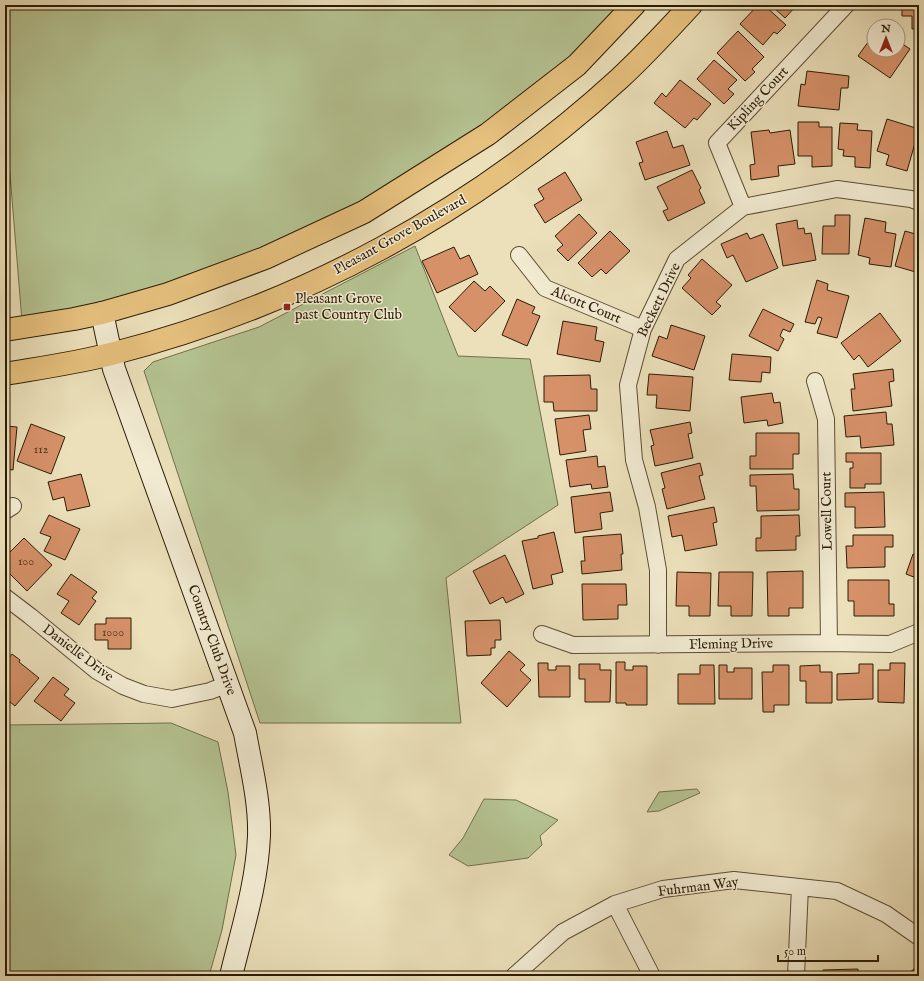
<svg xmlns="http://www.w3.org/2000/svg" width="924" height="981" font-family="'IM FELL English',serif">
	<rect width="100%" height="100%" fill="#ebe0ba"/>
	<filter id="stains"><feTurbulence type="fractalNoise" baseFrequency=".005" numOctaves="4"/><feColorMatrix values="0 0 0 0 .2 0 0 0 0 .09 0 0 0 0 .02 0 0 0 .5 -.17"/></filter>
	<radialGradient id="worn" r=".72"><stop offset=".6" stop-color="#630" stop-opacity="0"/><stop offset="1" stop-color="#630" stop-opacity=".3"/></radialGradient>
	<path fill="#b5c392" stroke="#70704c" d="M5,5H623L572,55L528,92L482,127L386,190L291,238L128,297L22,321L5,113Z
		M415,246L458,356L530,359L558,505L446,578L461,723H260L144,371L153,362L259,327Z
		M171,723L218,742L228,792L236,855L222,930L209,976H5V725Z
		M697,789L700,793L659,811L647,812L659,792Z
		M484,799L516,800L558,820L540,836L542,845L528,858L468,866L449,855L463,838Z"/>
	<path fill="#d69169" stroke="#2c1c05" d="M758,5H764L786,25L777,34L774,32L763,45L740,24Z
		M775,5H797L785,18L773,7Z
		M902,5H919V29H912V16H902Z
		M738,31L764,57L752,69L755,72L745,81L717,53Z
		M871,38L874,41V50H898V41L910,49L890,78L858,56Z
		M714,60L737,80L728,89L734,94L724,104L697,79Z
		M807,71L849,76L848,88H841L839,110L798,106L801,84L805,85Z
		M680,80L711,104L697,120L694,118L685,128L654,103L662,93L666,97Z
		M887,119L919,129L907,171L886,165L889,155L877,151Z
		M798,122H819V127H832V166L812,167V156H798Z
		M840,123L858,124L857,130L872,131L870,168L855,167V157L843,156L844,150L838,149Z
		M769,130L770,133L790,130L795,164L778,166L779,176L751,180L750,165L755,164L751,132Z
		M667,131L673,148L683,145L690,165L645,180L639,163L643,162L636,142Z
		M919,160V173L915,171Z
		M692,170L701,188L699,190L705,203L668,221L663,211L668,209L657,187Z
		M565,172L582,200L545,223L534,205L544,199L538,189Z
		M579,214L597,233L568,261L557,250L563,245L555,236Z
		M835,215H850L849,254H822L823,226H835Z
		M865,218L886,222L885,232L896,234L891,267L869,264L870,258L858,255Z
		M797,220L798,229L804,228L805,234L811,233L816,260L783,266L776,224Z
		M610,231L630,251L606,274L601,269L592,277L578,263Z
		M905,231L919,235V273L895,266Z
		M747,233L750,239L763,234L778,268L746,282L733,255L727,258L721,244Z
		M454,247L460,259L469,255L478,274L437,293L422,261Z
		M702,259L732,285L716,302L721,306L712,315L682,288L691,278L688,275Z
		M817,280L828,284L827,290L849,296L837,338L817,333L822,318L818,317L815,324L805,322Z
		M474,281L485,291L490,286L505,301L475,332L449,307Z
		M517,299L535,307L532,313L540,316L527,346L502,335Z
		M763,309L794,324L790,332L783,329L780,336L784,339L778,351L749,336Z
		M880,313L901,341L868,367L859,355L854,360L841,343Z
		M563,321L597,327L595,340L604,342L600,362L557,354Z
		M671,325L705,336L694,370L652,356L659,336L667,339Z
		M732,354L771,357L770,373L762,372L761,382L729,380Z
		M893,369L894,381L889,382L892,406L853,411L851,389H855L853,374Z
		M649,374L693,377L690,411L656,408L657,395H647Z
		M590,375L591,389H597V411H554L553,402H544V376Z
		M772,393L774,403L780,402L783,423L768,426L767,420L744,423L741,397Z
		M886,412L887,424H892L894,445L861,448L860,436L846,437L844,416Z
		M589,415L591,429L583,430L586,451L560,455L555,419Z
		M690,422L692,433L688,434L693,458L655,466L651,446L654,445L650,430Z
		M31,424L65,437L51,474L17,461Z
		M5,426L17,427L13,470L5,469Z
		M756,433H799V454H793V469H750V456H756Z
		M846,453H881V484H865V488H850V468H853V462H846Z
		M597,456L598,467L605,466L608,487L592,489L591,484L570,487L566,460Z
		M700,463L703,475L699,476L705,499L667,509L662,489L665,488L661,473Z
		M81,474L90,506L67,511L64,497L53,500L48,482Z
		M793,474L794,489H799V510L757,511L756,486H750V475Z
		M610,492L613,511L600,513L602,529L575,533L571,497Z
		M884,492L885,527L855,528V507H845V493Z
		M714,507L717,522L713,523L717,545L685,551L682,535L672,537L668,516Z
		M49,515L80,529L65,560L44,551L51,537L40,533Z
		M799,515L800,536H796V550L756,551V538H761V516Z
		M554,532L563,572L551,575L553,584L533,589L522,541L538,538V536Z
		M621,534L623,554H621L622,570L582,574L581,561H585L583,537Z
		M853,535H893V547H885V567L847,568L846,546H853Z
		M24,538L52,565L27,591L5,569V557Z
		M919,553V579L906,574L913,554L918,556Z
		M505,555L524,594L506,603L503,597L490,604L473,571Z
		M803,571V608H789V616H768L767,572Z
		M677,572L711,573L710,616H689V606H676Z
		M719,572H753L752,616H731V606H718Z
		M71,574L97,592L92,598L96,601L79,625L61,613L69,601L57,594Z
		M848,580H889V604H894V616H854V601H848Z
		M582,584H626L627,605H618V619L583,620Z
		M106,618H131V649H108V640H95V624H106Z
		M500,620L501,640H495V648H491V655L467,656L465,621Z
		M509,651L525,665L520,670L531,680L507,707L481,683Z
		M12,654L20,660L19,662L39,678L15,706L5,698V663Z
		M616,662H625V670H633V666H647V705H626V703H616Z
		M538,663H548V670H556V666H570V697H539Z
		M890,663H905L904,703L878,702V670H890Z
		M579,664H600V670H611L610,702H585V679H579Z
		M859,664H873V699L837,700V674L859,673Z
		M700,665H714L715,704H678V674H700Z
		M719,665H727V672H734V668H752V699H719Z
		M773,665H789V705H774V712H763L762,672H773Z
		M820,665V672H832V703H806V681H800V666Z
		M53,677L69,689L64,695L75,703L61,721L34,701Z
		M916,967L919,970V976H906Z
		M858,969V976H823V970Z
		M727,973H760V976H727Z"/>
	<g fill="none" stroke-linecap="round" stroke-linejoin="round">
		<defs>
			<path id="street" d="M743,207L717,143L846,5
				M519,255L545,288L643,329
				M815,381L826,419L829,643
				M5,511L13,506
				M5,597L30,616L97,671L123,686L144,694L172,699L210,691L228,684
				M542,634L573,645L829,643L890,644L919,632
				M658,645V570L647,507L634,460L628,385L643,329L677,259L743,207L837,189L911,199L919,202
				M615,904L652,976
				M514,976L563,932L615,904L663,889L734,880L837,891L886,914L919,937
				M796,976L800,887"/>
			<path id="secondary" d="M102,313L114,369L245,733C251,767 260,801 259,836C257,884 242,930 231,976"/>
			<path id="primary" d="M5,330L74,319L102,313L168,294L265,258L364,212L488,134L577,65L634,5
				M5,374C40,368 76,363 111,354C300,306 475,211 619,79C644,56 668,30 691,5"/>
		</defs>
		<use href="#street" stroke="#5c4d32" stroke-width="18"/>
		<use href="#secondary" stroke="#2c1c05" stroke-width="24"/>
		<use href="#primary" stroke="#2c1c05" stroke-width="24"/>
		<use href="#street" stroke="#f2ebd2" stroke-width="16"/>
		<use href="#secondary" stroke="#f2ebd2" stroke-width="22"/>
		<use href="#primary" stroke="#e6c07d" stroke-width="22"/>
	</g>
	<rect fill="#8f2418" stroke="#f2ebd2" stroke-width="1.5" x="283" y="303" width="8" height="8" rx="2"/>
	<g text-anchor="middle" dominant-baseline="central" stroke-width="3" stroke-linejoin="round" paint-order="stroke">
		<g font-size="12" fill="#56391e">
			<text x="41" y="449">112</text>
			<text x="26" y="561">100</text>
			<text x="113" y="632">1000</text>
		</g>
		<g font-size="14" fill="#2c1c05" stroke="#f2ebd2">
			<text transform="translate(758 99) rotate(-47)">Kipling Court</text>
			<text transform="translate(400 235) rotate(-29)">Pleasant Grove Boulevard</text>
			<text transform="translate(659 300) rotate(-64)">Beckett Drive</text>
			<text transform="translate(586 305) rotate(23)">Alcott Court</text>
			<text transform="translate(827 511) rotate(-91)">Lowell Court</text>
			<text transform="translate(212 640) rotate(70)">Country Club Drive</text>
			<text transform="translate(731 644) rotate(-1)">Fleming Drive</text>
			<text transform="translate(78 653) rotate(37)">Danielle Drive</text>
			<text transform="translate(698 887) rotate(-7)">Fuhrman Way</text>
		</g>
		<g font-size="14" fill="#2c1c05" stroke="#f2ebd2" text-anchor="start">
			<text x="295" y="299">Pleasant Grove<tspan x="295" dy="16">past Country Club</tspan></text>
		</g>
	</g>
	<rect width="924" height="981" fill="none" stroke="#ebe0ba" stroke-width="20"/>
	<rect x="6" y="6" width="912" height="969" fill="none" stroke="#2c1c05" stroke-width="2"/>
	<rect x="10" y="10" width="904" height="961" fill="none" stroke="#2c1c05"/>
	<g transform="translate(886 38)"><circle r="19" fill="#f2ebd2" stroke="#a39880"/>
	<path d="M0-3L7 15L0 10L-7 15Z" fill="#8f2418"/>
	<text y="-6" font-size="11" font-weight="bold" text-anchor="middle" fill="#2c1c05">N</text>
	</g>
	<path d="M778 955v6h100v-6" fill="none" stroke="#2c1c05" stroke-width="2"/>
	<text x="784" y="955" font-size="12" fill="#2c1c05" stroke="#f2ebd2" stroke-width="3" paint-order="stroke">50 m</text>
	<rect width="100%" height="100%" filter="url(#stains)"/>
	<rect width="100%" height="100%" fill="url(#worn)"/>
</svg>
